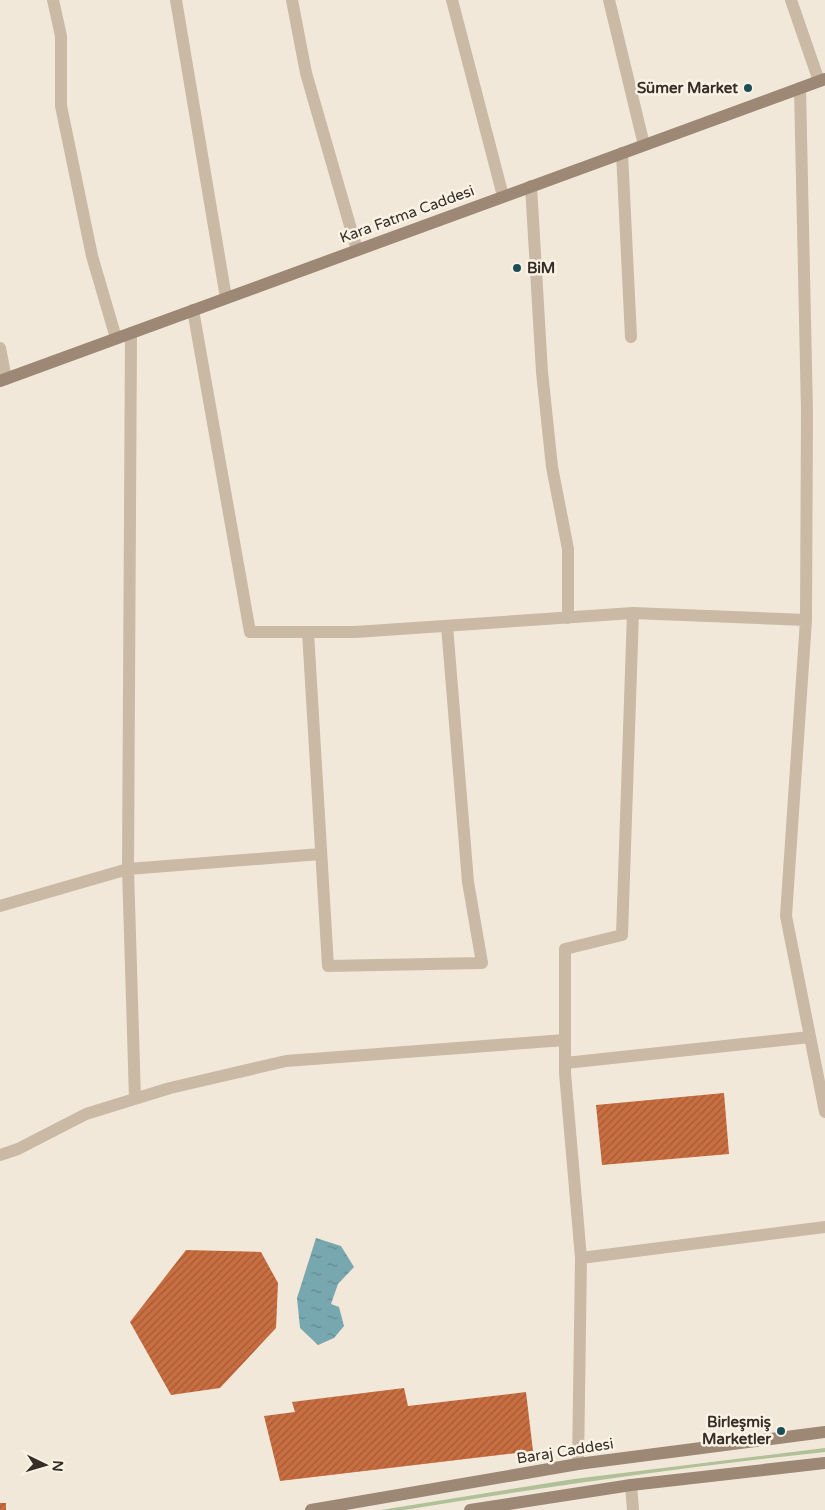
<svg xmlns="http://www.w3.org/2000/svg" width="825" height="1510" font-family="'Varela Round',sans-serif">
	<defs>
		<pattern id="water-ripples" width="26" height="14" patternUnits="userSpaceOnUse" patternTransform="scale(1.25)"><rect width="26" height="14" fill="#78a8af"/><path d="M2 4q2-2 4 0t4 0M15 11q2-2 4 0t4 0" fill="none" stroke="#63898e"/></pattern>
		<pattern id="building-hatch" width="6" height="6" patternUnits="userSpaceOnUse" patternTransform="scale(1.25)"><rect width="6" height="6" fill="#c86e41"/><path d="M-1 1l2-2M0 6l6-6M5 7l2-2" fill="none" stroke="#a35b36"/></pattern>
	</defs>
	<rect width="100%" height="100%" fill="#f2e8d9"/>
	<path fill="#b0c199" d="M825,1448V1452C684,1467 544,1487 404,1510H381L574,1479Z"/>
	<path fill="url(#water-ripples)" d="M316,1238L341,1246L354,1267L338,1284L331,1304L339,1307L344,1326L334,1338L318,1345L300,1328L297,1298Z"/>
	<path fill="url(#building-hatch)" d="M724,1093L729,1154L602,1165L596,1105Z
		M186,1250L261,1252L278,1283L276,1328L220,1388L171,1395L130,1322Z
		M404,1388L408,1406L526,1392L533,1451L280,1481L264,1416L295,1412L292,1402Z
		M0,1503H6V1510H0Z"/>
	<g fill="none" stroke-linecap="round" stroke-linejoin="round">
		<path stroke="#cab9a5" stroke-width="12" d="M53,0L61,36V106L92,256L116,338
			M176,0L226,298
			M292,0L306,73L357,250
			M452,0L503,196
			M609,0L644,145
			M791,0L819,81
			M800,88L807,412L806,620L786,916L825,1112
			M622,153L631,337
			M531,186L542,372L552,467L568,549V618
			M193,310L250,632H355L633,613L806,620
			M131,333L128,869L135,1099
			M0,348L6,379
			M308,632L328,966L482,963L468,882L447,626
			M0,906L128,869L321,854
			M565,1063L810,1037
			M0,1155L18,1149L86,1114L170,1088L286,1061L565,1040
			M581,1258L825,1227
			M578,1464L581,1258L565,1073V949L622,935L633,613
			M631,1485L633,1510"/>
		<path stroke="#9d8876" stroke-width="12" d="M0,381L825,79
			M311,1510L578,1464L825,1432
			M470,1510L631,1485L825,1463"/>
	</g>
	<g fill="#1b4e57" stroke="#f9f2e5" stroke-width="2">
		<circle cx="748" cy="88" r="5"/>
		<circle cx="517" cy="268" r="5"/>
		<circle cx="781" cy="1431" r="5"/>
	</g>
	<g text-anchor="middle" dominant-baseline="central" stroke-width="5" stroke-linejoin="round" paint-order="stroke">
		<g font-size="15" font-weight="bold" fill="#352d26" stroke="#f9f2e5" text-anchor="end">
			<text x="738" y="88">Sümer Market</text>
			<text x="527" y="268" text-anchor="start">BiM</text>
			<text x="771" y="1422">Birleşmiş<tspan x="771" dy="17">Marketler</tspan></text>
		</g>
		<g font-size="15" fill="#352d26" stroke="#f9f2e5">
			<text transform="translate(407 214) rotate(-20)">Kara Fatma Caddesi</text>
			<text transform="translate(565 1451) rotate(-9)">Baraj Caddesi</text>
		</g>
	</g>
	<g transform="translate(45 1465) rotate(95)" stroke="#f9f2e5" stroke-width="4" paint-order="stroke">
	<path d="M0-4L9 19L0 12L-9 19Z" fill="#352d26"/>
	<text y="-8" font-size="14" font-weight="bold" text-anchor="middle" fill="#352d26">N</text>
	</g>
</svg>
